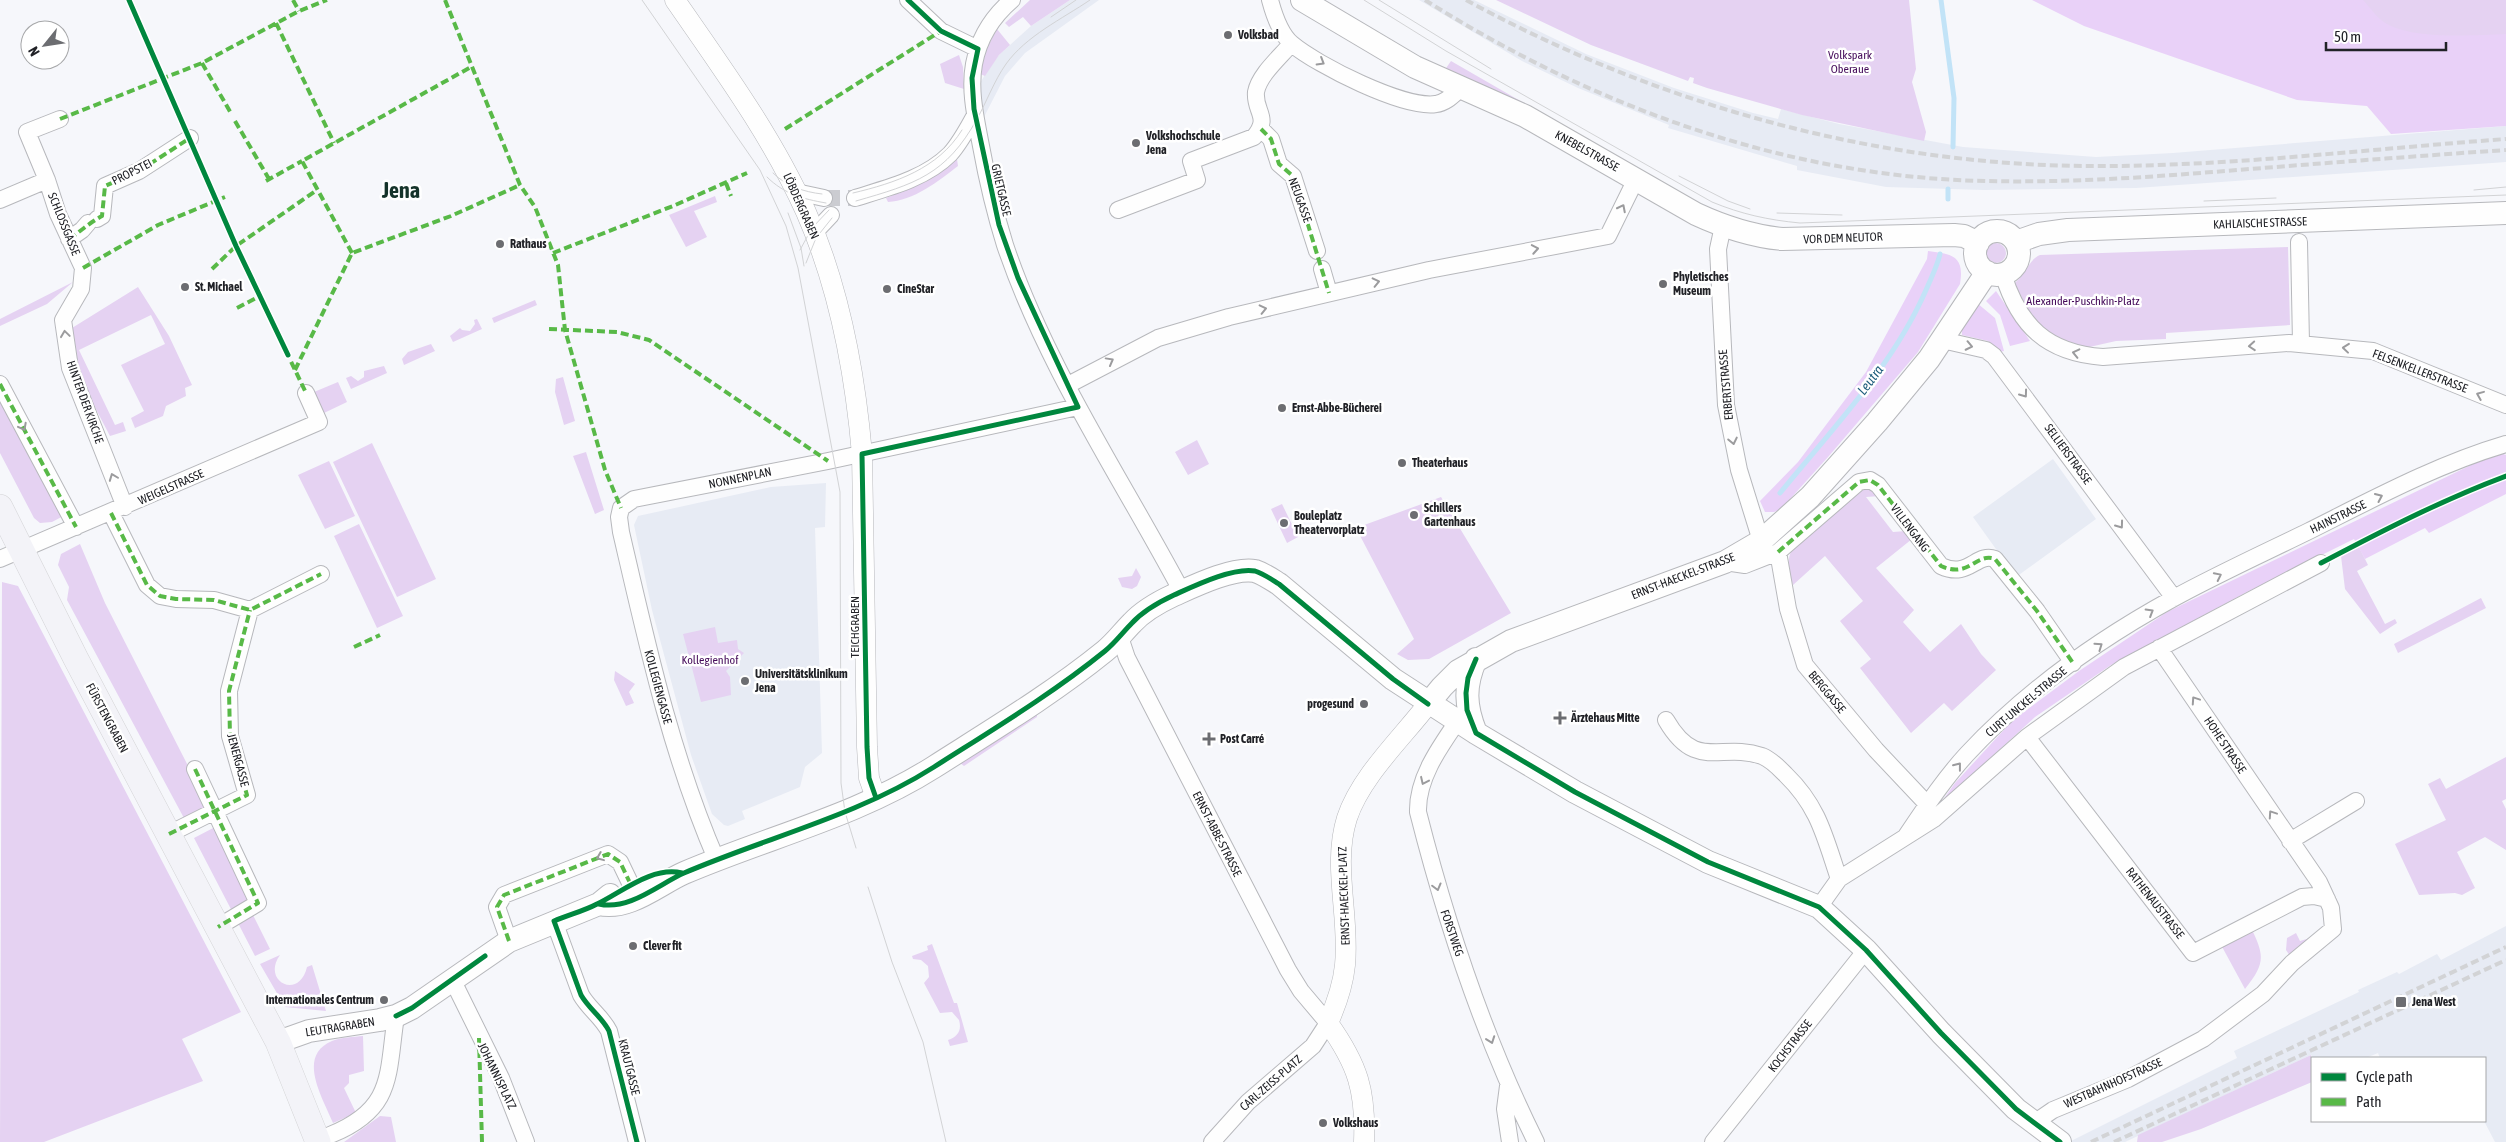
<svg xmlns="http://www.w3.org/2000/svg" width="2506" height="1142" font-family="'Asap Condensed',sans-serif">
	<rect width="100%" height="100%" fill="#f6f7fb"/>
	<path fill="#e7ebf4" d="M1070,0H1099L1025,53L1005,76L984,117L979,85L990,66L999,55L1031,26Z
		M1419,0H1474L1586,54L1674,88L1753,113L1778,119L1781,109L1839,124L1963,147L2096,157L2173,153L2506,126V162L2136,188L1984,190L1886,187L1797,170V166L1668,128L1669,125L1578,88L1522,61Z
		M2053,459L2096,519L2016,577L1973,517Z
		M826,483L825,527L815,528L822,753L805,767L800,787L742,811L745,819L728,826L724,825L712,814L691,755L652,610L634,525L638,516L771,487Z
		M2506,926V1142H2495L2484,1121L2485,1058H2380L2378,1053L2366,1058H2313L2311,1055L2125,1142H2069L2237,1058L2234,1051L2359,992L2358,990L2397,972L2399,974L2437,954L2441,960Z"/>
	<path fill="#e5d2f2" d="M1030,0H1070L1031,26L1023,17L1009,27L1005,23Z
		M1496,0H1909L1916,69L1912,82L1926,132L1924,141L1802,115L1707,88L1693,83L1694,78L1690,77L1688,81L1591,45Z
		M2183,0H2506V68Z
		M997,29L1010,45L999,55L985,76L980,74L985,52Z
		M959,55L963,67L964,89L945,83L940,64Z
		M1451,61L1536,110L1444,71Z
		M957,159L958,166C939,181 913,201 888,202L886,198L930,179Z
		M715,196L717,202L694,211L707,237L686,247L669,215Z
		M1986 253a10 10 0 1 1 20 0a10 10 0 1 1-20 0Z
		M2288,247L2290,325L2166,333V339L2116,341L2085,348L2055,340L2035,320L2012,285C2025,276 2029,259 2040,255Z
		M73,282L47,304L0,326V319Z
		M138,287L169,336L192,385L185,388L186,396L166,406L163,416L135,428L131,418L144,411L121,365L165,344L151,315L79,350L115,425L123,422L126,431L110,436L78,375L72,328Z
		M535,300L537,305L494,323L492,318Z
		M477,319L482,329L453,342L450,336L460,328L462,330L470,331L475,324L474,320Z
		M431,344L435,351L404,365L402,359L408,352Z
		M384,366L387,373L351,389L346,378L351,376L358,381L364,377V371Z
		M563,377L575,421L564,425L555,392L556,379Z
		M338,382L347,402L324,413L314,392Z
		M0,390L67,514L52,522L40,523L34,518L0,453Z
		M1197,440L1209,464L1188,475L1175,452Z
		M372,443L436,579L397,597L333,462Z
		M586,452L604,510L595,514L573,456Z
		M329,461L355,516L325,529L298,475Z
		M1862,486L1873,487L1880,496L1866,497L1893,532L1906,531L1912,539L1876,568L1914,610L1903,622L1930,652L1961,624L1981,654L1996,670L1952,711L1944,703L1911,733L1860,668L1871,659L1840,621L1863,601L1825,556L1793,585C1789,572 1786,562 1792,549Z
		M1441,497L1511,613L1429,659L1408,660L1397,654L1414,639L1356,528Z
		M1282,504L1298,537L1287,543L1271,509Z
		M359,524L403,616L377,628L334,536Z
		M80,544L105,603L209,807L185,820L67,600L69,587L58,565L61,554Z
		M2359,547L2368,565L2357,571L2385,624L2395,619L2397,623L2380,634L2345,589L2341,556Z
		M1136,568L1141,577L1137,586L1132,589L1122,587L1118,578L1132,576Z
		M2,582L18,586L241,1012L182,1039L203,1081L44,1142H0Z
		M2481,598L2486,608L2398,653L2394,644Z
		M715,627L718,643L737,640L738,649L744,653L726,671L730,677L731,695L701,702L683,634Z
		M615,671L635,684L629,692L634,703L626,706L614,680Z
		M1037,712V717L964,766L960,763Z
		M2506,757V799L2502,801L2506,809V850L2485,837L2457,852L2475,888L2462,895L2455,893L2419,895L2395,844L2446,820L2428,784L2440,778L2446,789Z
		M217,826L251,891L248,905L234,915L194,838Z
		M253,915L270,949L255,956L238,923Z
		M2251,928C2265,956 2265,964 2245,989L2220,943Z
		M2296,933L2300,941L2310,938L2290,956L2286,950L2287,938Z
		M932,944L954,1003H957L968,1042L950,1046L948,1040C958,1037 962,1030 959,1020L952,1012L940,1013L924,983L929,977L928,966L921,960L913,959L912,956L928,950L927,946Z
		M280,955C261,981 299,1001 307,967L312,965L326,1011L285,1007L260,964Z
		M363,1036L364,1071L349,1075V1083L344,1088L356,1113L333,1123C323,1098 296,1056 332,1041C341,1037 354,1037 363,1036Z
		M2311,1055L2312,1082L2201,1129L2162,1142H2137L2138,1135Z
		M380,1116L391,1117L396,1142H344Z"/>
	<path fill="#e9d1f8" d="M2032,0H2363C2370,7 2378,20 2387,24C2416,40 2474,35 2506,34V126L2391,134L2367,106L2297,100L2084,26Z
		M1928,251C1951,254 1965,255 1960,284L1918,352L1828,457L1781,509L1774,512H1765L1760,501L1798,462L1866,372L1927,259Z
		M1996,291L2030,341L2010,346L2000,315L1986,301Z
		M1977,303L1995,318L2004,351L2000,352L1988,341L1962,335V329Z
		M2498,452L2506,455V494L2429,533L2425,528L2365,559L2354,539L2247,592L2111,665L2035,717L1988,760L1933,814L1955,783L2013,720L2079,671L2167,612Z"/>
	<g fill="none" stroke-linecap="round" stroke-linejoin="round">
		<path stroke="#c2e3f7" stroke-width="5" d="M1941,0L1954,98L1953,147
			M1948,199V189
			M1780,493C1832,429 1893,366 1926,290C1931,278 1937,267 1940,254"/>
		<path stroke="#cbccd1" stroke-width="16" stroke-dasharray="16 8" stroke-linecap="butt" d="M824,198H855"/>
		<defs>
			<path id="minor" d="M908,0L941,31L978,49
				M1012,0C992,17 979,38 974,64C969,91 976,119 981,146C987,179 995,213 1005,245C1046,367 1122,479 1182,592
				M1270,0C1274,15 1280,34 1292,44C1317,65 1404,109 1436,104C1446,103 1453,95 1461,88
				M1261,129L1271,139L1279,164L1293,176L1317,251
				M47,180L27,132L60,119
				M796,192L824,198
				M855,198C887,188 925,179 950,154C960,143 968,128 975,115
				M0,200L47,180L58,214L83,268L81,289L63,320L70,368L125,507
				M1118,210L1197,180L1191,161L1254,137C1271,117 1254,112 1256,92C1259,75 1280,57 1291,44
				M97,219L102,216L105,186L139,171L190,138
				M1723,226L1718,249L1726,405L1739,470L1761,541
				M814,233L831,215
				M69,239L82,230L88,223
				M2299,242L2301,343
				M1322,269L1329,293
				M2003,274C2019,326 2047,353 2103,357L2289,343L2373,351L2506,405
				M1942,340L1986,350L1994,356L2174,598
				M0,384L76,527
				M1068,385L1158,338L1229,317L1429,270L1608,236L1636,179
				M111,513L147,585L160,596L176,599L214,600L250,610L321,574
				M1778,552L1788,609L1805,665L1876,750L1927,804
				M0,559L319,422L306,393
				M1725,562L1745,565L1778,552L1859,482L1870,480L1878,485L1941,566C1969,579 1976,552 1995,559L2037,611L2073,663
				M1120,637L1127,658L1288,970L1301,991L1328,1023L1313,1046L1248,1102L1212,1142
				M1666,720C1696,772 1720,742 1762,756C1772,760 1779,768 1786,775C1819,807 1825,838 1839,879
				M1457,722C1439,748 1417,779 1418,812C1447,926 1483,1036 1536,1142
				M2027,737L2193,953L2302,897L2314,896L2327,899
				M195,769L258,903L218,927
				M169,834L247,795L230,736L229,691L250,610
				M1906,836C1925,808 1944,779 1967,754C2025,692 2099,639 2174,598C2218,574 2264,553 2309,531C2373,499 2438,464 2506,444
				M2290,841L2356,801
				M717,861C671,755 647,644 621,532L619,517L621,508L634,499L828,461L1078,407
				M1819,907L1839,879L1934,819L2027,737L2124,667L2321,563
				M554,921L581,995C589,1009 602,1017 609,1031L637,1142
				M509,941L497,907L504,895L608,854L620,862L631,885
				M452,979L501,1078L526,1142
				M1508,1086L1505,1109L1510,1142
				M2034,1123L2053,1110L2128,1079L2203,1039L2263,994L2292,963L2333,929L2331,908L2319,882L2159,648
				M330,1135C395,1109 387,1074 396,1016
				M1713,1142L1866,950"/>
			<path id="tertiary" d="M675,0C722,68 772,136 806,212C839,287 855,372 862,454L867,747L869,778L876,798
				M1364,1142C1366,1091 1358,1065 1328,1023C1336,1005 1343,986 1345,965C1350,917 1332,865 1347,818C1361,776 1402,738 1428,704"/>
			<path id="secondary" d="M1302,0L1415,67L1525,116L1696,214C1724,227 1751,236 1782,239L1954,235L1964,236L1978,243
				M1975 253a22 22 0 1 1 44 0a22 22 0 1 1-44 0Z
				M2016,242L2039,234L2068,230L2506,213
				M1428,704L1442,687L1458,671L1511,641L1725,562L1761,541L1810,497L1877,422L1929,359L1987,272
				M1476,733C1465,706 1464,686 1476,659
				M599,904C629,911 659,884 684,873C768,837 857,816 934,767C992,730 1052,694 1105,651C1115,643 1123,632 1132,623C1143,611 1159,602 1174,595C1194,586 1233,567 1255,571C1264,574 1271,579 1279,584L1393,679L1476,733L1575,792L1708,862L1819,907L1866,950L1941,1033L2016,1109L2060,1142
				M278,1042L309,1031L380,1020L396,1016L412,1008L509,941L599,904L610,895"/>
			<path id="primary" d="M0,507L76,659L278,1042L318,1142"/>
		</defs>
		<use href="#minor" stroke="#b7b8bc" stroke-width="18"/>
		<use href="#tertiary" stroke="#b7b8bc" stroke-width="21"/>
		<use href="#secondary" stroke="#b7b8bc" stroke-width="24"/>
		<use href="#primary" stroke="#d4d4d6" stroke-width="26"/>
		<use href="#minor" stroke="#fefefe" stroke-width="16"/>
		<use href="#tertiary" stroke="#fefefe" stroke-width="20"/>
		<use href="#secondary" stroke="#fefefe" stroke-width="22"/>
		<use href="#primary" stroke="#f3f3f8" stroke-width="25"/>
		<path stroke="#d2d3d5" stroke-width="1" d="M642,0L760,170L786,226L798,268L840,492L841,783L845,812L856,848
			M1364,0L1446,51L1712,202C1741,214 1768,220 1800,223L2506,195
			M1379,0L1491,69
			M1051,17L1076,0
			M773,173C786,186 804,192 822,194
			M1679,176L1728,201L1750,209
			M767,177C784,194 803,199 826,203
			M2474,190L2506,187
			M853,193C895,183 938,169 962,130
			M856,201C915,184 946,175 977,119C987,101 994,81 1006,64C1026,36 1062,19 1090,0
			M2204,201L2276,198
			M788,213L801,248L804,266
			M1777,213L1842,215
			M800,250L812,228L829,210
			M806,263L816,238L832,218
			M868,887L892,962L923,1042L946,1142"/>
		<path stroke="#d2d3d5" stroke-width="4" stroke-dasharray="8 4" stroke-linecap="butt" d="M1425,0C1593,106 1785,177 1985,181C2069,183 2153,177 2237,170C2327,163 2416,156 2506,150
			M1466,0C1655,103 1872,165 2088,166C2227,167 2367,149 2506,139
			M2091,1142L2506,947
			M2114,1142L2506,960"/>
		<path stroke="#58b947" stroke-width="4" stroke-dasharray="8 4" stroke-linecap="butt" d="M293,0L299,11
			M445,0L520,185L535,207L558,265L565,330L605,470L621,508
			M276,23L334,143
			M202,63L232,115
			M60,119L202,63L299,11L327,0
			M235,121L269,179
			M785,129L941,31
			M1261,129L1271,139L1279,164L1293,176L1329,293
			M266,181L302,161
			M726,183L731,196
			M69,239C81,231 89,223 102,216L105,186L139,171L190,138
			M352,253L302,161L471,67
			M553,253L673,206L747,173
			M83,268L158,225L225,197
			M212,269L236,246L317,190
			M237,308L260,296
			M549,329L617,332L649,340L828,461
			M286,351L306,393
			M295,370L352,253L451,216L520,185
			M0,384L76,527
			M111,513L147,585L160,596L176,599L214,600L250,610L321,574
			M1778,552L1859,482L1870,480L1878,485L1941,566C1969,579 1976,552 1995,559L2037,611L2073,663
			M354,647L380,635
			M195,769L258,903L218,927
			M169,834L247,795L230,736L229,691L250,610
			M509,941L497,907L504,895L608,854L620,862L631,885
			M479,1038L482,1142"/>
		<defs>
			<path id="cycleway" d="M129,0L236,246L288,355
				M2321,563C2382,531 2442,500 2506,476
				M1476,659L1468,678L1466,693L1467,710L1476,733L1575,792L1708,862L1819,907L1866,950L1941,1033L2016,1109L2060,1142
				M876,798L869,778L867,747L862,454L1078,407L1018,278L999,225L974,109L972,78L978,49L941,31L908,0
				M599,904C629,911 659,884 684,873C768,837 857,816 934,767C992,730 1052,694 1105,651C1115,643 1123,632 1132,623C1143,611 1159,602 1174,595C1194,586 1233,567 1255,571C1264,574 1271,579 1279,584L1393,679L1428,704
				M396,1016L412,1008L485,956
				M637,1142L609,1031C602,1017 589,1009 581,995L554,921C568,915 584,911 597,904C622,892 652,866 682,873"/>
		</defs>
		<use href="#cycleway" stroke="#fff" stroke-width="8"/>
		<use href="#cycleway" stroke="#00873e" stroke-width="5"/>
	</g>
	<defs><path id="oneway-chevron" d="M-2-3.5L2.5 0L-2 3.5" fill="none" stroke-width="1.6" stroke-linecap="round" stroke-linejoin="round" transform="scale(1.25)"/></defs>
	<g stroke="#9b9b9d">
		<use href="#oneway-chevron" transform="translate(1321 62) rotate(31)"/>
		<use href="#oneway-chevron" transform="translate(1622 208) rotate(-63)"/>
		<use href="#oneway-chevron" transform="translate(1535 249) rotate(-10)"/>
		<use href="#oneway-chevron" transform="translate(1376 282) rotate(-13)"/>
		<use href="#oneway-chevron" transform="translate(1263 309) rotate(-13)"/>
		<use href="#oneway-chevron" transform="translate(65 334) rotate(-98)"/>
		<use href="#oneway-chevron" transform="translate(1969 346) rotate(12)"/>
		<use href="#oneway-chevron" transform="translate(2252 346) rotate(176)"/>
		<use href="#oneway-chevron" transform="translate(2346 348) rotate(-174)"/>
		<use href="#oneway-chevron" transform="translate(2076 353) rotate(-167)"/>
		<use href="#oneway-chevron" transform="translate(1110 361) rotate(-29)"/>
		<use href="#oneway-chevron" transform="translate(2024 394) rotate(54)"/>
		<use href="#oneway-chevron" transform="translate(2480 395) rotate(-158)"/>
		<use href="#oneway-chevron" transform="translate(23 427) rotate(62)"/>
		<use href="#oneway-chevron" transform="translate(1733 441) rotate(78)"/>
		<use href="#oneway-chevron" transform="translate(113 477) rotate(-111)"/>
		<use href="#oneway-chevron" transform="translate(2379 497) rotate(-24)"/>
		<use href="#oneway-chevron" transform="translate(2120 525) rotate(54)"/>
		<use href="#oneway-chevron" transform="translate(2218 576) rotate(-26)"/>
		<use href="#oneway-chevron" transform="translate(2150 612) rotate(-31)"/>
		<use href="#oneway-chevron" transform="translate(2099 646) rotate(-35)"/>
		<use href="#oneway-chevron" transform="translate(2195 700) rotate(-124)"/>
		<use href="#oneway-chevron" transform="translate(1958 766) rotate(-52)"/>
		<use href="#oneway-chevron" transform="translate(1424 781) rotate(115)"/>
		<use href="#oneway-chevron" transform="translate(2272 814) rotate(-124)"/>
		<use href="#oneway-chevron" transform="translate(600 857) rotate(158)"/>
		<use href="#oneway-chevron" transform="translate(1437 887) rotate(75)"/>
		<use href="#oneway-chevron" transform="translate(1491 1040) rotate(70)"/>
	</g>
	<g fill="#6c6d71" stroke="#fff" stroke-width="2">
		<circle cx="1228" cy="35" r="5"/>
		<circle cx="1136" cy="143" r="5"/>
		<circle cx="500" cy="244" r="5"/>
		<circle cx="1663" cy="284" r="5"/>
		<circle cx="185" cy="287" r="5"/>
		<circle cx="887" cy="289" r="5"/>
		<circle cx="1282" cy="408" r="5"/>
		<circle cx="1402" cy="463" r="5"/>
		<circle cx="1414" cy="515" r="5"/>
		<circle cx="1284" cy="523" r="5"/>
		<circle cx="745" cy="681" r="5"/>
		<circle cx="1364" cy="704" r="5"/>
		<path d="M1557.5 710.5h5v5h5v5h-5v5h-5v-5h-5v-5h5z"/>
		<path d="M1206.5 731.5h5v5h5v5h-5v5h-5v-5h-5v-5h5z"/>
		<circle cx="633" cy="946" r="5"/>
		<circle cx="384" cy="1000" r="5"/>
		<rect x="2395" y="996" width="12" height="12" rx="2.5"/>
		<circle cx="1323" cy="1123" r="5"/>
	</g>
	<g text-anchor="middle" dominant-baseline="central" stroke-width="5" stroke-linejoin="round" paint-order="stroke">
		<g font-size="12" font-weight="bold" fill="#212227" stroke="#fff" text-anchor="start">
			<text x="1238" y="35">Volksbad</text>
			<text x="1146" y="136">Volkshochschule<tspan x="1146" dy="14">Jena</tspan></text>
			<text x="510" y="244">Rathaus</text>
			<text x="1673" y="277">Phyletisches<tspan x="1673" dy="14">Museum</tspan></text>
			<text x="195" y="287">St. Michael</text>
			<text x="897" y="289">CineStar</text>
			<text x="1292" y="408">Ernst-Abbe-Bücherei</text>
			<text x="1412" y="463">Theaterhaus</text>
			<text x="1424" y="508">Schillers<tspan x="1424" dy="14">Gartenhaus</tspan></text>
			<text x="1294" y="516">Bouleplatz<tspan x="1294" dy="14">Theatervorplatz</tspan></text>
			<text x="755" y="674">Universitätsklinikum<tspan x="755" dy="14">Jena</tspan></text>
			<text x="1354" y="704" text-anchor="end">progesund</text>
			<text x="1571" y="718">Ärztehaus Mitte</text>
			<text x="1220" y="739">Post Carré</text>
			<text x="643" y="946">Clever fit</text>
			<text x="374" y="1000" text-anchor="end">Internationales Centrum</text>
			<text x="2412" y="1002">Jena West</text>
			<text x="1333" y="1123">Volkshaus</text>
		</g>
		<g font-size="12" fill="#440a59" stroke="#fff">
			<text x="1850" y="55">Volkspark<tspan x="1850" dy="14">Oberaue</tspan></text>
			<text x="2083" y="301">Alexander-Puschkin-Platz</text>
			<text x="710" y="660">Kollegienhof</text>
		</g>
		<g font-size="12" fill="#212227" stroke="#fff">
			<text transform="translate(1587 151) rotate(29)">KNEBELSTRASSE</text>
			<text transform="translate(132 172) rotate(-27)">PROPSTEI</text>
			<text transform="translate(1001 190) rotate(77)">GRIETGASSE</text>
			<text transform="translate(1300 200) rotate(70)">NEUGASSE</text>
			<text transform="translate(801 206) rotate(66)">LÖBDERGRABEN</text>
			<text transform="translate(2260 223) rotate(-2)">KAHLAISCHE STRASSE</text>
			<text transform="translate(64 224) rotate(68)">SCHLOSSGASSE</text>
			<text transform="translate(1843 238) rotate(-2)">VOR DEM NEUTOR</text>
			<text transform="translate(2420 371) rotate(21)">FELSENKELLERSTRASSE</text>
			<text transform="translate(1726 385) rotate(-95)">ERBERTSTRASSE</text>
			<text transform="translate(85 402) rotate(70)">HINTER DER KIRCHE</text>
			<text transform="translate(2068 454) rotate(54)">SELLIERSTRASSE</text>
			<text transform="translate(740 478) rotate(-12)">NONNENPLAN</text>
			<text transform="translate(171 487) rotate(-24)">WEIGELSTRASSE</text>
			<text transform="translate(2338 517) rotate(-26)">HAINSTRASSE</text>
			<text transform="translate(1910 528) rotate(53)">VILLENGANG</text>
			<text transform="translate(1683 576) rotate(-21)">ERNST-HAECKEL-STRASSE</text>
			<text transform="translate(855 627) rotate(-90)">TEICHGRABEN</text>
			<text transform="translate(658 687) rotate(75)">KOLLEGIENGASSE</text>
			<text transform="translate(1827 692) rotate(50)">BERGGASSE</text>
			<text transform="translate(2026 702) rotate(-40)">CURT-UNCKEL-STRASSE</text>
			<text transform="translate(107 718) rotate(62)">FÜRSTENGRABEN</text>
			<text transform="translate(2225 745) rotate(56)">HOHE STRASSE</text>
			<text transform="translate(238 760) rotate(75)">JENERGASSE</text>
			<text transform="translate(1217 834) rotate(63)">ERNST-ABBE-STRASSE</text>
			<text transform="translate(1344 896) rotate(-92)">ERNST-HAECKEL-PLATZ</text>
			<text transform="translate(2155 903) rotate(52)">RATHENAUSTRASSE</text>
			<text transform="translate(1452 933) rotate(71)">FORSTWEG</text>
			<text transform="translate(340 1027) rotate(-9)">LEUTRAGRABEN</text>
			<text transform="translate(1790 1046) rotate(-52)">KOCHSTRASSE</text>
			<text transform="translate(629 1067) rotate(76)">KRAUTGASSE</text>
			<text transform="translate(497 1076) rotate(64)">JOHANNISPLATZ</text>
			<text transform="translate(1271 1083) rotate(-41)">CARL-ZEISS-PLATZ</text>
			<text transform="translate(2113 1083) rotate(-24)">WESTBAHNHOFSTRASSE</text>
		</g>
		<g font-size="14" font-style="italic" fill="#1f5e7c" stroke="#fff">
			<text transform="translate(1870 380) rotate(-53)">Leutra</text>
		</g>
		<g font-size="22" font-weight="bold" fill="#15332a" stroke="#fff">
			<text x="401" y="190">Jena</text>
		</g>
	</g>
	<rect x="2311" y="1057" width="175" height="65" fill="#ffffff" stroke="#a6a7a9"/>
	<rect x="2321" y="1073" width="25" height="8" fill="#00873e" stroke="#a6a7a9"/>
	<text x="2356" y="1082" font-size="15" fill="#212227">Cycle path</text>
	<rect x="2321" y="1098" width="25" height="8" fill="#58b947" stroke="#a6a7a9"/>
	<text x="2356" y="1107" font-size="15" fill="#212227">Path</text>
	<g transform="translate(45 45) rotate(240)"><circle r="24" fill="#ffffff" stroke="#a6a7a9"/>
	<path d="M0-4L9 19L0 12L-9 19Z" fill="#6c6d71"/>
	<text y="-8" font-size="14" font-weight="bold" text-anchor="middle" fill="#212227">N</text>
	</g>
	<path d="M2326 42v8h120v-8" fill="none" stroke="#212227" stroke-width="2.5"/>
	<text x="2334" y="42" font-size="15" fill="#212227" stroke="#ffffff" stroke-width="4" paint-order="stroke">50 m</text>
</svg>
